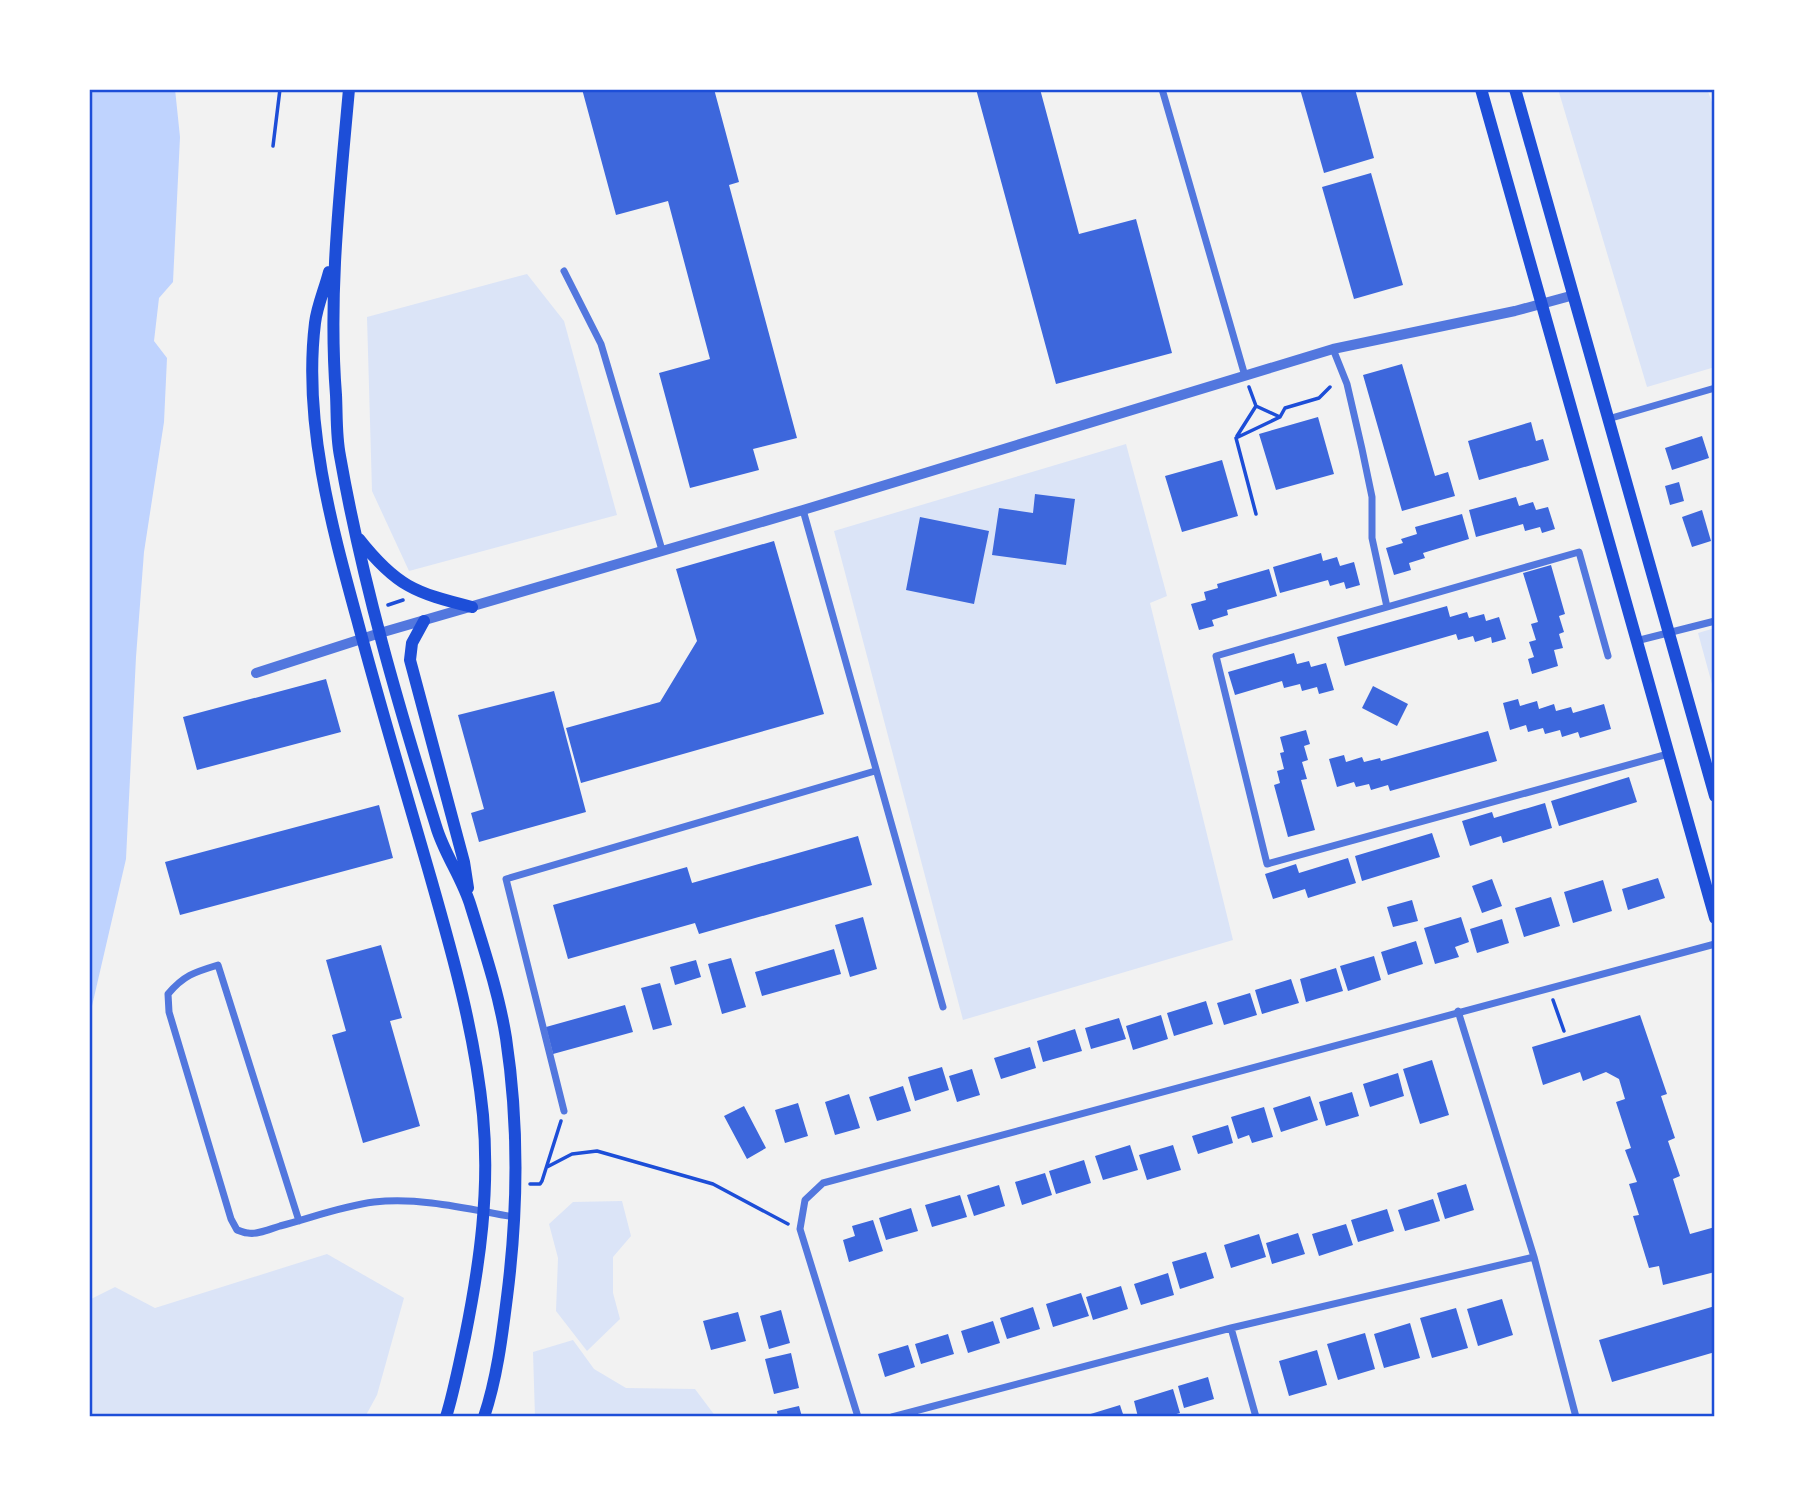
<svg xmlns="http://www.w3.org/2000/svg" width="1804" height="1506" font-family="'Exo 2',sans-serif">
	<rect width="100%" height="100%" fill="#f2f2f2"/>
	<path fill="#dbe4f7" d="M1558,89H1707L1715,110V367L1647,387Z
		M527,274L564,321L617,515L409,571L372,491L367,317Z
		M1126,444L1167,596L1150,603L1233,940L963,1020L834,531Z
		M1715,628V695L1698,633Z
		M622,1201L631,1236L613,1257V1293L620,1319L587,1351L556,1311L558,1258L549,1224L573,1202Z
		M327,1254L404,1298L377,1395L365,1417H89V1300L115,1287L155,1308Z
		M573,1340L594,1369L626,1388L695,1389L716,1417H535L533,1352Z"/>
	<path fill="#bfd3fe" d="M89,89H175L180,137L173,282L159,298L154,341L167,358L164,422L144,552L136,657L126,859L89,1019Z"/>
	<path fill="#3d67dc" d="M582,89H714L739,182L729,185L797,438L753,449L759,470L690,488L659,373L710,359L668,201L616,215Z
		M976,89H1040L1079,234L1136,219L1172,353L1056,384Z
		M1300,89H1355L1374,158L1324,173Z
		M1371,173L1403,285L1354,299L1322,187Z
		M1402,364L1435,476L1448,472L1455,496L1402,511L1363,375Z
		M1318,417L1334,474L1276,490L1259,434Z
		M1531,422L1536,441L1543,439L1549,460L1479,480L1468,441Z
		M1702,436L1709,458L1672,470L1665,448Z
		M1222,460L1238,516L1182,532L1165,476Z
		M1679,482L1684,501L1670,505L1665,486Z
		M1035,494L1075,499L1066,565L992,555L999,508L1033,513Z
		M1516,497L1519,506L1533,502L1536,510L1548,507L1555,529L1542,533L1540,527L1525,531L1523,524L1476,537L1469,510Z
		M1702,510L1711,541L1692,547L1682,517Z
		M1462,514L1469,539L1423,553L1425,558L1409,563L1411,570L1394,575L1386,548L1403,543L1401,539L1417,534L1415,527Z
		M920,517L989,531L974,604L906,590Z
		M774,541L824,714L581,783L566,728L660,702L697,641L676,569Z
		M1321,553L1323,561L1337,557L1340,566L1354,562L1360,585L1346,589L1344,582L1330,586L1328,580L1280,593L1273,567Z
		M1551,565L1565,614L1559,616L1564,632L1559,634L1563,648L1554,650L1558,666L1532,674L1528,659L1534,657L1529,642L1536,640L1531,624L1538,622L1523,573Z
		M1269,569L1277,596L1227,610L1228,615L1212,620L1214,626L1199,630L1191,604L1206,600L1204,592L1218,588L1217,584Z
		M1447,606L1450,617L1467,612L1469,618L1484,614L1486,621L1499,617L1506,639L1492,643L1491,637L1475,642L1473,636L1458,640L1456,634L1345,666L1337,637Z
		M1294,653L1297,664L1309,661L1311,667L1326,663L1334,690L1319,694L1317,687L1302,691L1300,684L1284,688L1282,681L1235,695L1228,672Z
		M326,679L341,732L197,770L183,717Z
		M1373,686L1408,704L1397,726L1362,708Z
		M554,691L586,812L479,842L471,813L484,809L458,715Z
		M1518,699L1520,706L1537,701L1539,709L1554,704L1556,711L1571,707L1573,713L1604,704L1611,729L1580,738L1578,732L1562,737L1560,730L1545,734L1543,728L1528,732L1526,725L1510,730L1503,703Z
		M1306,730L1310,744L1304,746L1308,760L1302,762L1307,779L1301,780L1315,830L1288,837L1274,785L1280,783L1277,771L1284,769L1280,753L1284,752L1280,737Z
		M1488,731L1497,761L1390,791L1388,785L1371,790L1369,784L1356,787L1354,782L1337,787L1329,759L1344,755L1346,762L1362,757L1364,762L1380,758L1381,761Z
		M1629,777L1637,802L1559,826L1551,801Z
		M1545,803L1552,828L1503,843L1501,836L1470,846L1462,821L1492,812L1494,818Z
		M379,805L393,858L180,915L165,862Z
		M1432,833L1440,857L1362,881L1355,856Z
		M858,836L872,885L699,934L695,923L568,959L553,905L687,867L692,883Z
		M1348,858L1356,883L1308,898L1305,889L1273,899L1265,874L1296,864L1299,873Z
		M1658,878L1665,898L1628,910L1622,889Z
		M1492,879L1502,906L1482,913L1472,886Z
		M1603,880L1612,911L1573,923L1564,892Z
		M1551,897L1560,926L1524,937L1515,908Z
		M1412,900L1418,921L1393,927L1387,907Z
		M863,917L877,969L850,977L835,925Z
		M1461,917L1469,942L1455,947L1459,957L1435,964L1424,928Z
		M1502,919L1509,943L1477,953L1470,929Z
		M1416,941L1423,964L1388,975L1381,952Z
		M381,945L402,1018L390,1021L420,1126L363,1143L332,1035L346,1031L326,960Z
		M834,949L841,974L762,996L755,972Z
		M1374,956L1381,980L1348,991L1340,966Z
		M731,958L746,1007L722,1014L708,964Z
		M696,960L701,977L675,985L670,967Z
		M1336,968L1343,991L1306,1002L1300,979Z
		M1291,979L1299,1003L1262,1014L1255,990Z
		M660,983L672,1025L653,1030L641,988Z
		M1250,993L1257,1015L1224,1025L1217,1003Z
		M1206,1001L1213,1024L1174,1036L1167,1013Z
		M625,1005L633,1032L553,1054L546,1027Z
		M1161,1015L1168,1039L1133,1050L1126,1026Z
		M1640,1015L1667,1094L1661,1096L1675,1138L1668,1141L1680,1176L1673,1179L1690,1234L1715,1227V1272L1663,1285L1659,1266L1649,1268L1633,1216L1639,1215L1629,1184L1637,1182L1625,1150L1631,1148L1616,1102L1625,1099L1619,1079L1606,1072L1583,1081L1580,1072L1543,1085L1532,1047Z
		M1119,1018L1126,1039L1091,1049L1085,1028Z
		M1075,1029L1082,1051L1043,1062L1037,1041Z
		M1030,1047L1036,1068L1001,1079L994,1058Z
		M1432,1060L1449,1115L1420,1124L1403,1069Z
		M942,1067L949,1090L915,1101L908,1077Z
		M972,1069L980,1095L957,1102L949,1076Z
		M1398,1073L1404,1096L1370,1107L1363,1084Z
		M903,1086L911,1111L877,1121L869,1097Z
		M1352,1092L1359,1116L1326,1126L1319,1102Z
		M849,1094L860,1128L835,1135L825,1102Z
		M1310,1096L1318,1120L1281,1132L1273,1108Z
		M798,1103L808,1136L785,1143L775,1110Z
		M744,1106L766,1148L747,1159L724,1116Z
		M1264,1107L1273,1137L1252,1143L1249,1135L1238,1139L1231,1117Z
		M1228,1125L1233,1143L1198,1154L1192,1136Z
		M1130,1145L1138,1170L1103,1180L1095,1156Z
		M1173,1145L1181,1170L1147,1180L1139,1155Z
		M1084,1160L1091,1183L1056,1194L1049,1171Z
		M1045,1173L1052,1195L1022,1205L1015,1182Z
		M1466,1184L1474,1210L1445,1219L1437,1193Z
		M999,1185L1005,1206L974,1216L967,1195Z
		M960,1195L967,1217L932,1227L925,1205Z
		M1433,1199L1440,1221L1405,1231L1398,1210Z
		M911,1208L918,1231L886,1240L879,1218Z
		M1387,1209L1394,1231L1358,1242L1351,1220Z
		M873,1220L883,1251L849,1262L843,1240L855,1236L852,1226Z
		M1346,1224L1353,1245L1319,1256L1312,1234Z
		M1298,1233L1305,1254L1272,1264L1266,1243Z
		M1259,1234L1266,1257L1231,1268L1224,1245Z
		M1206,1252L1214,1278L1180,1289L1172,1262Z
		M1168,1273L1174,1295L1141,1305L1134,1284Z
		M1121,1286L1128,1309L1093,1320L1086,1297Z
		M1081,1293L1089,1316L1053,1327L1046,1304Z
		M1502,1299L1513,1335L1478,1346L1467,1309Z
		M1715,1306V1352L1612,1382L1599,1340Z
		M1033,1307L1040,1329L1007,1339L1000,1318Z
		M1456,1308L1468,1348L1432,1358L1420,1318Z
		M781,1310L790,1343L769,1349L760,1316Z
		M738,1312L746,1341L711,1350L703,1321Z
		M993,1321L1000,1343L968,1353L961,1331Z
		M1410,1323L1420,1358L1384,1368L1374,1334Z
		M1365,1333L1375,1369L1338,1380L1327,1344Z
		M948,1334L954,1354L921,1364L915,1344Z
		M908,1345L915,1367L885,1377L878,1354Z
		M1317,1350L1327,1385L1289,1396L1279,1361Z
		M791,1353L799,1388L774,1394L765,1359Z
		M1208,1377L1214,1399L1184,1408L1178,1386Z
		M1173,1389L1180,1413L1166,1417H1138L1134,1401Z
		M1120,1405L1124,1417H1084V1416Z
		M799,1406L802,1417H778L777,1411Z"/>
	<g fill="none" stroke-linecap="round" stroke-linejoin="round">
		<path stroke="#1d4ed8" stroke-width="3.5" d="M273,146L280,89
			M1249,387L1256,406L1280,417
			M1237,436L1256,406
			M1256,514L1236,438L1280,417L1285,408L1319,398L1330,387
			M388,605L403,600
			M1553,1000L1564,1031
			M547,1167L572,1154L597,1151L713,1184L788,1224
			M530,1184H540L542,1181L561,1121"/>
		<path stroke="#5277de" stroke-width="7" d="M1162,89L1245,376
			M564,271L601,344L662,550
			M1333,349L1347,384L1362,449L1372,497V538L1387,607
			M1608,419L1715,388
			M803,510L943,1007
			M1636,641L1715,621
			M1608,656L1579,552L1216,656L1267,864L1668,754
			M1458,1011L1534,1257L1576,1417
			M564,1111L506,879L875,771
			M299,1221L218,965C195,972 184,975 168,994L169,1012L231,1219L237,1230C241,1231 244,1233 248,1233C257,1235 270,1229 280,1226C311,1218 342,1206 374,1202C422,1197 468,1209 514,1217
			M1231,1328L1256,1417
			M858,1417L800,1229L805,1200L823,1183L1715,944
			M892,1417L1231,1328L1534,1257"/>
		<path stroke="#5277de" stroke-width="10" d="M256,673L380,633L803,510L1333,349L1515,311L1574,295"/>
		<path stroke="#1d4ed8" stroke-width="12" d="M349,89C340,191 328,293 336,395C337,415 336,436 340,456C362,581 398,705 436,826C444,854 463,879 471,907C484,949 499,994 506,1038C519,1124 518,1211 507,1297C502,1337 497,1378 484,1417
			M1481,89L1715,918
			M1515,89L1715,796
			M329,272C325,288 317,306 315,323C303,421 331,524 357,619C380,706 406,792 431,879C453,956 475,1034 483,1115C490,1190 480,1263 465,1337C459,1364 454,1391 446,1417
			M359,539C396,586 415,593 472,607
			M424,621L412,643L410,660L464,862L468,888"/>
	</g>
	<rect width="1804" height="1506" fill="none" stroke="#ffffff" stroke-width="182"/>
	<rect x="91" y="91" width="1622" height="1324" fill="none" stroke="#1d4ed8" stroke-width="2.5"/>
</svg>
